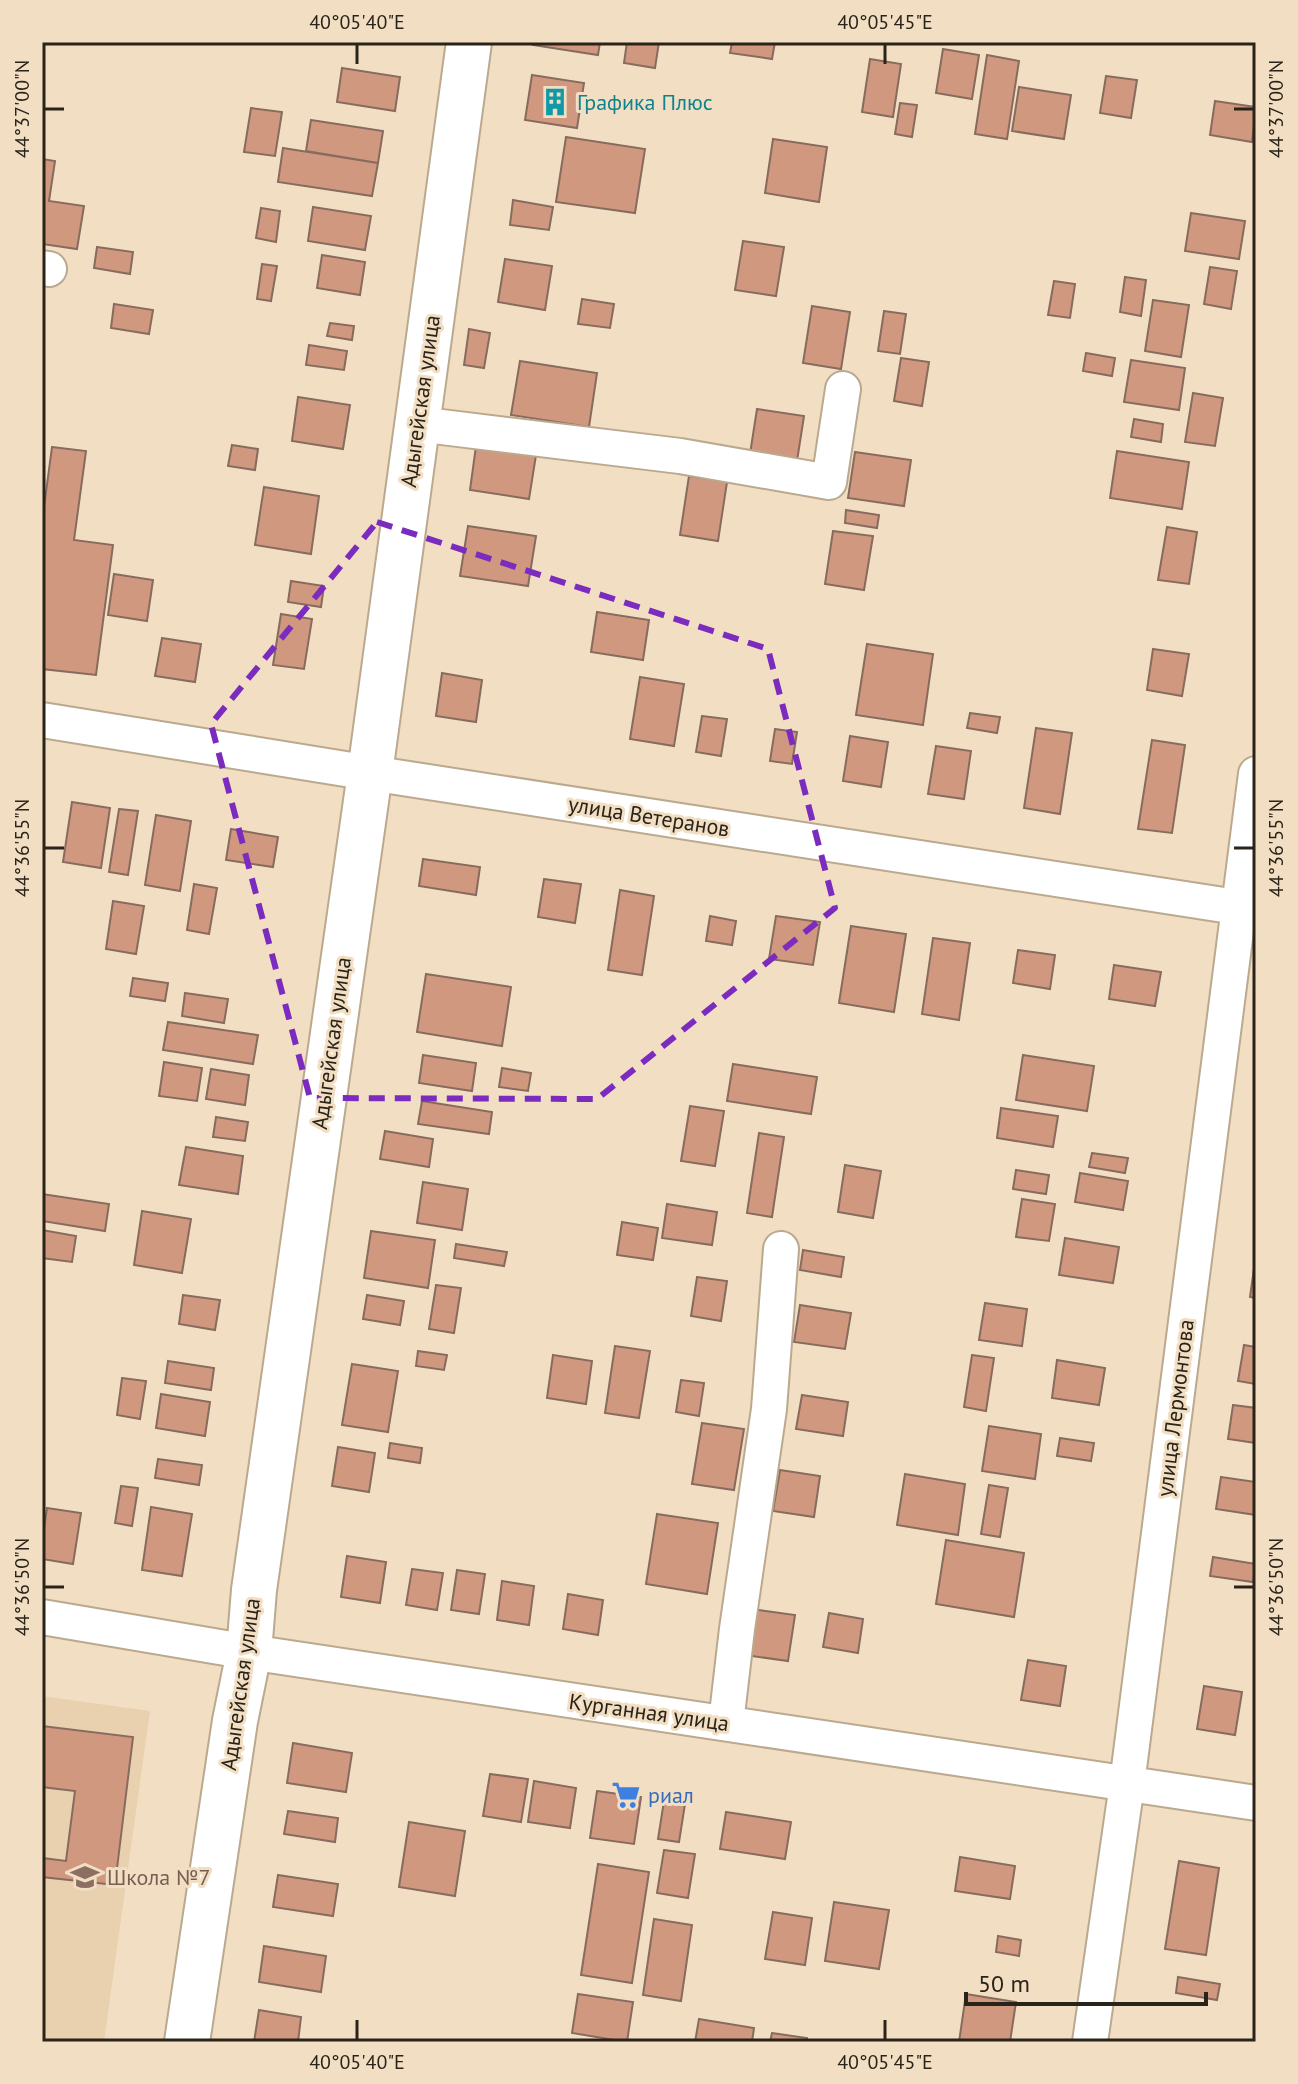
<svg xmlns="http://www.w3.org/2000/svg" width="1298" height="2084" font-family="'PT Sans',sans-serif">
	<rect width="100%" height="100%" fill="#f2dfc3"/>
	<path fill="#e9d1b0" d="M42,1696L150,1711L104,2042H42Z"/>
	<path fill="#d0997f" stroke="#886b5e" stroke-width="2" d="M534,42H600L598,55L533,45Z
		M627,42H659L655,68L624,63Z
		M732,42H775L772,59L730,53Z
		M943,49L979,55L972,99L936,93Z
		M987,55L1019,61L1007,139L975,134Z
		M870,59L901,64L893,117L862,112Z
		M342,68L400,77L395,111L337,102Z
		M532,75L584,83L577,128L525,120Z
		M1106,76L1137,80L1131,118L1100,113Z
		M1019,87L1071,95L1064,139L1012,131Z
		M1215,101L1256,107L1252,142L1210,135Z
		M900,103L917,105L912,137L895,134Z
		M251,108L282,112L275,156L244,152Z
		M311,120L383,131L378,163L306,151Z
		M566,137L645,149L635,213L556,202Z
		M773,139L827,147L819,202L765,193Z
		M283,148L378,163L372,196L278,182Z
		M42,159L55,161L49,201L84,206L77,249L42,244Z
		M513,200L553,207L549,230L510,225Z
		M313,207L371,216L365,250L308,241Z
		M261,208L280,211L276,242L256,238Z
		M1191,213L1245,221L1239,259L1185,251Z
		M743,241L784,247L776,296L735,290Z
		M97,247L133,252L130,274L94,268Z
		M322,255L365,262L360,295L317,288Z
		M505,259L552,266L545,310L498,302Z
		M262,264L277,266L271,301L257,299Z
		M1210,267L1237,271L1231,309L1204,304Z
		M1125,277L1146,280L1141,316L1120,312Z
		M1054,281L1075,284L1070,318L1048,315Z
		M582,299L614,304L610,328L578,324Z
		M1153,300L1189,305L1181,357L1145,351Z
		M114,304L153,310L149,334L111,328Z
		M812,306L850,312L841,369L803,363Z
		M884,311L906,314L900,354L878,351Z
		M330,323L354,326L352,340L327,336Z
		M469,329L490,333L484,368L464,365Z
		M309,345L347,351L344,370L306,365Z
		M1086,353L1115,358L1112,376L1083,371Z
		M901,358L929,362L922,406L894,401Z
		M1131,360L1185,368L1179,410L1124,402Z
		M520,361L597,373L589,427L511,415Z
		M1193,393L1223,398L1215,446L1185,442Z
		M298,397L350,405L343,449L292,441Z
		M757,409L804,416L797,461L750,454Z
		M1134,419L1163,424L1161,442L1131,437Z
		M232,445L258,449L255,470L228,466Z
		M476,446L536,455L529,499L470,490Z
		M52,447L86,451L74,540L113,545L96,675L42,669V522Z
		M1117,451L1189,462L1182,509L1110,498Z
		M855,452L911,460L904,506L848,498Z
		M689,476L727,482L718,541L680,535Z
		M264,487L319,496L311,554L255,545Z
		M846,510L879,515L877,528L845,523Z
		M468,526L536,536L528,586L460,576Z
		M1167,527L1197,532L1189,584L1158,580Z
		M833,531L873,536L864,590L825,584Z
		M114,574L153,580L147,621L108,615Z
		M291,581L324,586L321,607L288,602Z
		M597,612L649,620L643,660L591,652Z
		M281,614L312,619L304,669L273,665Z
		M162,638L201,644L195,682L155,676Z
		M867,644L933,654L923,725L856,715Z
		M1153,649L1189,654L1182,696L1147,690Z
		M442,673L482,680L476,722L436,716Z
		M640,677L684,684L674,746L630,739Z
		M970,713L1000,717L997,733L967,728Z
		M702,716L727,719L721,756L696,752Z
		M1036,728L1072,733L1060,814L1024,808Z
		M775,729L797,732L792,764L770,761Z
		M850,736L888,742L881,787L843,781Z
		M1152,740L1185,745L1172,833L1138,829Z
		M936,746L971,751L964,799L928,794Z
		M72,802L110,808L101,868L63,862Z
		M119,809L138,811L128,875L109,872Z
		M156,815L191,821L180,891L145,885Z
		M231,829L278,837L273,867L226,860Z
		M423,859L480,867L476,895L419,886Z
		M544,879L581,884L575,923L538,917Z
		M194,884L217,888L209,934L187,930Z
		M620,890L654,896L642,975L608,970Z
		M113,901L144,906L136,954L106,949Z
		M710,916L736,921L732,945L706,941Z
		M776,916L820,922L813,965L769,959Z
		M851,926L906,934L894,1012L839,1003Z
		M933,938L970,943L959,1020L922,1014Z
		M1018,950L1055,955L1050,989L1013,983Z
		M1114,965L1161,972L1155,1006L1109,999Z
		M426,974L511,987L502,1046L417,1032Z
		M133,978L168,983L165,1001L130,996Z
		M185,993L228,999L224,1023L182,1016Z
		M168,1022L258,1035L253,1064L163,1050Z
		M423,1055L476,1063L472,1091L419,1083Z
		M1023,1055L1094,1066L1087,1111L1016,1100Z
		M164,1062L202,1068L197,1101L159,1096Z
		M733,1064L817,1077L811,1114L727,1101Z
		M502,1068L531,1073L528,1091L499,1087Z
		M211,1069L249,1075L245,1105L206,1099Z
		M422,1101L492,1112L489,1134L418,1124Z
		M690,1106L724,1111L715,1166L681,1161Z
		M1001,1108L1058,1116L1053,1147L997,1138Z
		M216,1117L248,1122L245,1141L213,1137Z
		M385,1131L433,1139L429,1167L380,1159Z
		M759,1133L784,1137L772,1217L747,1213Z
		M186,1147L243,1156L238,1194L179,1185Z
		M1092,1153L1128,1158L1125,1173L1089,1167Z
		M845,1165L881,1171L873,1218L838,1212Z
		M1016,1170L1049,1175L1046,1194L1013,1189Z
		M1080,1173L1128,1181L1123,1210L1075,1202Z
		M423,1182L468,1189L462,1230L417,1223Z
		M42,1194L109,1204L105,1231L42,1221Z
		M1022,1199L1055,1204L1049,1241L1016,1237Z
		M667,1204L717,1212L712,1245L662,1238Z
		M142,1211L191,1219L182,1273L134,1265Z
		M622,1222L658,1228L653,1260L617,1255Z
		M42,1230L76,1236L72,1262L42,1258Z
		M371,1231L435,1240L428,1288L364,1278Z
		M1065,1238L1119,1247L1113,1283L1059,1275Z
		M456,1244L507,1252L504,1266L454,1258Z
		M803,1250L844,1257L841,1277L800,1270Z
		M1255,1261H1256V1298L1250,1297Z
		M697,1277L727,1281L721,1321L691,1316Z
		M436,1285L461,1288L454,1333L429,1329Z
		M183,1295L220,1300L215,1330L179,1324Z
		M367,1295L404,1301L400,1325L363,1319Z
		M985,1303L1027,1309L1022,1346L979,1340Z
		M800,1305L851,1313L845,1349L794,1342Z
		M1244,1345L1256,1347V1384L1238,1381Z
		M615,1346L650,1351L639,1418L605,1413Z
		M418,1351L447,1355L444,1370L416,1366Z
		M553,1355L592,1361L586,1404L547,1398Z
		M972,1355L994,1358L986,1411L964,1407Z
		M1057,1360L1105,1368L1099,1405L1052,1398Z
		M168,1361L214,1368L211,1390L165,1383Z
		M352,1364L398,1371L388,1432L342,1425Z
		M122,1378L146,1381L140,1419L117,1415Z
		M681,1380L704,1383L699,1416L676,1412Z
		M161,1394L210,1402L205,1436L156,1428Z
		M802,1395L848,1402L843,1436L796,1429Z
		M1233,1405L1256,1408V1443L1228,1439Z
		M702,1423L744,1429L734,1490L692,1484Z
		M989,1426L1041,1434L1035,1479L982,1471Z
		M1060,1438L1094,1443L1091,1461L1057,1456Z
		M390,1443L422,1448L420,1463L388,1458Z
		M338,1447L375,1453L369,1492L332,1486Z
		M158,1459L202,1465L199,1485L155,1478Z
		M780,1470L820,1476L814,1517L773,1511Z
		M905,1474L965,1484L958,1535L897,1525Z
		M1221,1477L1256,1482V1515L1216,1509Z
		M989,1485L1008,1488L1000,1537L981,1534Z
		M121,1486L138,1488L132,1526L115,1523Z
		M151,1507L192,1514L182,1576L142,1570Z
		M47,1508L81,1513L73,1564L42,1559V1542Z
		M657,1514L718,1523L707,1594L646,1584Z
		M946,1540L1024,1553L1014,1617L936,1604Z
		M347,1556L386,1562L380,1603L341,1597Z
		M1213,1557L1256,1564L1253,1582L1210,1576Z
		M412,1569L443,1573L437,1610L406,1605Z
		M457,1570L485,1574L479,1614L451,1610Z
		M502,1581L534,1586L529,1625L497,1620Z
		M568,1594L603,1600L598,1635L563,1629Z
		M752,1609L795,1615L788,1661L745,1655Z
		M829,1613L863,1619L858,1653L823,1647Z
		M1028,1660L1066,1666L1060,1706L1021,1700Z
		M1204,1686L1242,1692L1235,1735L1197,1729Z
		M42,1726L133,1737L115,1885L42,1877V1858L66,1861L75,1791L42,1787Z
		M293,1743L352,1753L346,1792L287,1783Z
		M490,1774L528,1779L521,1822L483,1816Z
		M534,1781L576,1788L570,1828L528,1822Z
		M597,1791L641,1797L634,1844L590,1838Z
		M664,1801L685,1804L679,1842L658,1839Z
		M288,1811L338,1818L335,1842L284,1834Z
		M726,1812L791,1822L785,1859L720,1849Z
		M409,1822L465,1831L455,1896L399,1887Z
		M664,1850L695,1854L688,1898L657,1893Z
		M960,1857L1015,1866L1010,1899L955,1891Z
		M1179,1861L1219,1868L1206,1955L1165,1949Z
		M598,1864L649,1872L632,1983L581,1975Z
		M278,1875L338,1884L333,1916L273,1907Z
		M834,1902L889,1910L879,1969L825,1961Z
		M773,1912L812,1918L805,1965L765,1959Z
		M654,1919L692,1925L681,2001L643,1995Z
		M998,1936L1021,1940L1019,1956L996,1952Z
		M264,1946L326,1956L321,1992L259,1982Z
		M1178,1977L1220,1984L1217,2000L1176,1993Z
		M578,1994L633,2002L627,2042L572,2033Z
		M966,1994L1016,2002L1010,2042H959Z
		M259,2010L301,2017L298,2042H254Z
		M699,2019L754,2028L752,2042H695Z
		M772,2033L807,2038V2042H770Z"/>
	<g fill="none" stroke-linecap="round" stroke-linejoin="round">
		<defs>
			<path id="minor" d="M42,268L49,269
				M417,424L680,456L829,482L843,389
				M42,720L370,773L1256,910
				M42,1617L249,1652L1256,1803
				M726,1723L737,1629L769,1409L781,1249
				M1090,2042L1127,1784L1256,774"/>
			<path id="major" d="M187,2042L235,1721L249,1652L254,1590L370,773L469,42"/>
		</defs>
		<use href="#minor" stroke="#bba98f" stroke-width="38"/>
		<use href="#major" stroke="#bba98f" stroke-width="48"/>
		<use href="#minor" stroke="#fff" stroke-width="34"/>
		<use href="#major" stroke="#fff" stroke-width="44"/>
	</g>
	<path fill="none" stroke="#7b2cbf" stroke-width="6" stroke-dasharray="16 10" stroke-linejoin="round" d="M377,522L768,649L835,908L597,1099L310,1098L211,724Z"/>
	<path fill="none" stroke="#2a2319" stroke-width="3" d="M357,44V64M885,44V64M44,109H64M1234,109H1254M44,848H64M1234,848H1254M44,1587H64M1234,1587H1254M357,2020V2040M885,2020V2040"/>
	<defs>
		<symbol id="building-bare" viewBox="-9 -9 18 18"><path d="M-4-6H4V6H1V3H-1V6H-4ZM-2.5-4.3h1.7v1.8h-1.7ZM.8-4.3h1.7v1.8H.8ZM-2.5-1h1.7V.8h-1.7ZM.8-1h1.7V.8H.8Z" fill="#0f9aa8" stroke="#f2dfc3" stroke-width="2.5" paint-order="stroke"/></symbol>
		<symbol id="supermarket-bare" viewBox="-9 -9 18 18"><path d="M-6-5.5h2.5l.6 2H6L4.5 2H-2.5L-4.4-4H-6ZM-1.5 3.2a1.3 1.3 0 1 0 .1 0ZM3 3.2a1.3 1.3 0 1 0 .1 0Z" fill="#3f7fe0" stroke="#f2dfc3" stroke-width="2.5" paint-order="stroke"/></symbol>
		<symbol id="school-bare" viewBox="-9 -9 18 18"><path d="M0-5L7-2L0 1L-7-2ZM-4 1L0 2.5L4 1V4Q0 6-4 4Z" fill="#8d6e63" stroke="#f2dfc3" stroke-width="2.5" paint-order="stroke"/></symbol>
	</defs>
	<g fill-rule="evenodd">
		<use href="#building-bare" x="535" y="82" width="40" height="40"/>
		<use href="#supermarket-bare" x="606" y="1775" width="40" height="40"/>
		<use href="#school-bare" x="65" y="1857" width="40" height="40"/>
	</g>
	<g text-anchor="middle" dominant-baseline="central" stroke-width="6" stroke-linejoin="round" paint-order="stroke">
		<g font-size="22" fill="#0d838f" stroke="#f2dfc3" text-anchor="start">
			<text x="577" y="102">Графика Плюс</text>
		</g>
		<g font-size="22" fill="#2a2319" stroke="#f2dfc3">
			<text transform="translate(420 401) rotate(-82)">Адыгейская улица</text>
			<text transform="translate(649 816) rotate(9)">улица Ветеранов</text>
			<text transform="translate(331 1043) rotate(-82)">Адыгейская улица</text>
			<text transform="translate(1175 1408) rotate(-83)">улица Лермонтова</text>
			<text transform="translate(240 1684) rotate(-82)">Адыгейская улица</text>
			<text transform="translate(649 1712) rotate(8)">Курганная улица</text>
		</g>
		<g font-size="22" fill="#366cbe" stroke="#f2dfc3" text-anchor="start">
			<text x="648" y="1795">риал</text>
		</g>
		<g font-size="22" fill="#785e54" stroke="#f2dfc3" text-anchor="start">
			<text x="107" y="1877">Школа №7</text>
		</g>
	</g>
	<rect width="1298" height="2084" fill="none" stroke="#f2dfc3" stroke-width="88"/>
	<path d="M966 1992v12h240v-12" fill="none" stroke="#2a2319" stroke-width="4"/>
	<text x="978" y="1992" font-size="24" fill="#2a2319" stroke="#f2dfc3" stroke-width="6" paint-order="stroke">50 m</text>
	<rect x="44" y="44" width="1210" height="1996" fill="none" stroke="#2a2319" stroke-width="3"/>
	<g font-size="20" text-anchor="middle" fill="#2a2319">
		<text x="357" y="29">40°05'40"E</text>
		<text x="885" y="29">40°05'45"E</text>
		<text transform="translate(22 109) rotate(-90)" y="7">44°37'00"N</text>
		<text transform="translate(1276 109) rotate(-90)" y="7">44°37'00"N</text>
		<text transform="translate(22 848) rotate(-90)" y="7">44°36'55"N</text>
		<text transform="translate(1276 848) rotate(-90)" y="7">44°36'55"N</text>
		<text transform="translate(22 1587) rotate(-90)" y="7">44°36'50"N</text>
		<text transform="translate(1276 1587) rotate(-90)" y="7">44°36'50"N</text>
		<text x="357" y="2069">40°05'40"E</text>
		<text x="885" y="2069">40°05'45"E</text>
	</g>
</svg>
